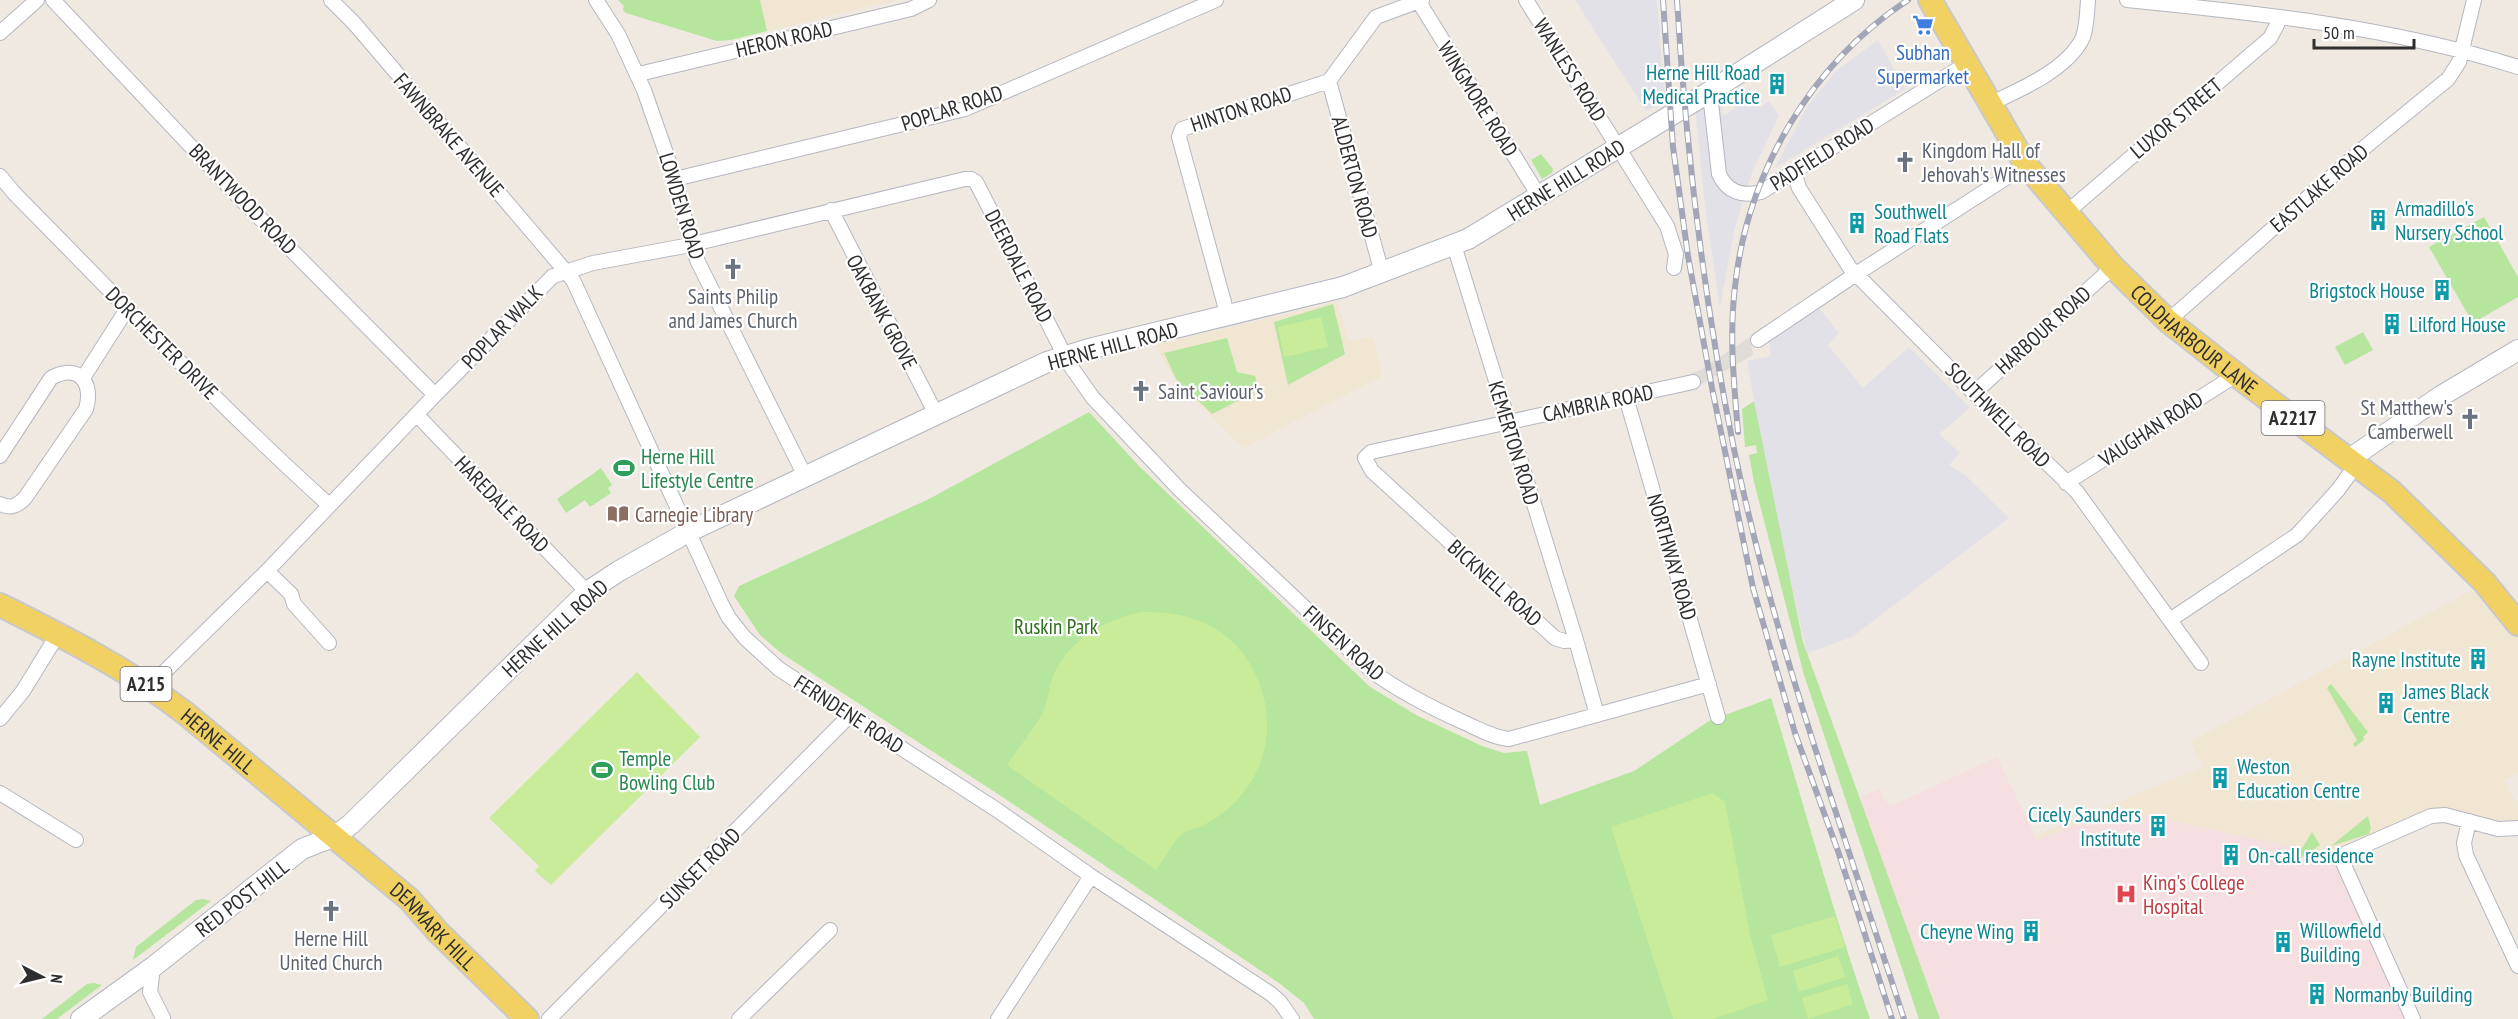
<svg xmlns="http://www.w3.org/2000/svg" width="2518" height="1019" font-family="'PT Sans Narrow',sans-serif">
	<rect width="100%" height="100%" fill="#efe9e1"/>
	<path fill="#e3e1e8" d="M1575,0H1657L1664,92L1721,100L1723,116L1753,97L1760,107L1769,101L1779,115L1751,175L1734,231L1720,308L1705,206L1695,106L1666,101L1646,111Z
		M1878,40L1905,89L1775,168L1805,110L1836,71Z
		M1819,308L1839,333L1828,345L1863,388L1909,347L1970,408L1939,434L1960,453L1949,465L1965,475L2009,518L1852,637L1807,653L1768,480L1747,361L1771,356L1769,341Z"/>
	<path fill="#f0e6d1" d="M760,0H897L767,31Z
		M1337,302L1349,340L1373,337L1382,376L1243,448L1175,380L1155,345Z
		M2485,583L2518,624V774L2505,780L2513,798L2518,801V828L2445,815L2341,856L1909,888L2203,767L2190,742Z"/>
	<path fill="#f5dfe0" d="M1997,757L2037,840L2115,809L2340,856L2413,1019H1940L1858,797L1880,789L1883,798L1891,806Z"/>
	<path fill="#b6e59e" d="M618,0H760L767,31L731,40L717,41L626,13L623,10L624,6Z
		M1541,154L1553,169L1552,173L1542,179L1531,160Z
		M2484,217L2518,277V297L2473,323L2429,247Z
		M1333,304L1345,354L1288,385L1274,322Z
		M2363,332L2373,350L2345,365L2335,347Z
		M1227,338L1237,372L1255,376L1259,390L1212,414L1176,379L1164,353Z
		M1754,401L1803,642L1940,1019H1919L1804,675L1754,482L1749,455L1757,453L1756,445L1745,447L1742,409Z
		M1089,412L1139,466L1369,686L1416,715L1482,746L1504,753L1527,751L1540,805L1634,771L1709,721L1771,698C1804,805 1833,913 1870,1019H1314L1304,1003L1279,983L1001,796L781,653L760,635L734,596L739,586L929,499Z
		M601,468L612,485L608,488L611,493L590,507L585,500L566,513L557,499Z
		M2331,684L2368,732L2363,737L2364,740L2355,747L2353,744L2357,740L2327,688Z
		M2368,816L2371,828L2369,834L2331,846Z
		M2312,832L2320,845L2293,863Z
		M203,899L211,901L133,960L136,947L196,900Z
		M94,983L102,985L57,1019H42L87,984Z"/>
	<path fill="#c9ec9a" d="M1321,317L1328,347L1284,357L1278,327Z
		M1143,612C1164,612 1183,614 1202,622C1264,648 1286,731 1249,785C1236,804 1220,817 1200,827C1195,829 1187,830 1183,833C1175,839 1163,861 1156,870L1007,765C1018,749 1031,733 1041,716C1048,705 1048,689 1053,676C1069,639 1106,619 1143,612Z
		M637,672L700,737L551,885L535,871L539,866L489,818Z
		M1713,793L1725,802L1750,935L1768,1000L1713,1019H1673L1611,827Z
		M1835,916L1845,947L1780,967L1771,935Z
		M1838,956L1845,977L1799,992L1793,971Z
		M1847,984L1853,1004L1808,1019L1802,998Z"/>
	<path fill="#dfdcd8" d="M1750,337L1753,355L1696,387L1688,375L1700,370Z"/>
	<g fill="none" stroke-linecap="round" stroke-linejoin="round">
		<defs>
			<path id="street" d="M53,0L231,189L435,395
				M331,0L354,23L573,280L721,603L729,618L745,638L779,669L997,810L1091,876L1271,994L1280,1002L1292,1019
				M596,0L618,34L644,90L675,179L691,244L698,262L805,476
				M1526,0L1667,226L1676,254L1674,268
				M2127,0C2258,13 2392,27 2518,67
				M1419,2L1539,196
				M0,33L37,0
				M639,76L643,73L911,9L929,0
				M1329,81L1382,273
				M1706,94L1711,103L1719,174C1727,192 1742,197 1761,192L1966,64
				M1989,104C2018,91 2069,69 2083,37C2087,26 2087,12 2088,0
				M1794,171L1799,188L1850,268L1974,393L2077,492L2201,663
				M0,176L14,193C118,298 219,406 329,505
				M675,179L965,109L1216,0
				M831,210L936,414
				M2066,213L2270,38L2277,25L2278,17
				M1454,245L1576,640
				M1228,317L1179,137L1182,129L1329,81L1376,17L1422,0
				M2168,321L2365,147L2448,79L2459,62L2474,0
				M1758,340L1856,274L2026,165
				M83,378L127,309
				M1974,393L2113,267
				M1626,397L1718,717
				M417,415L587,592
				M0,456L51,378C78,363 94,382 86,409L25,498C17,506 11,509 0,504
				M2066,483L2236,375
				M267,571L291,594L294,604L329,643
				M2170,620L2297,535L2338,490L2356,465
				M150,686L267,571L435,395L553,276L593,263L685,246L965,179H971L976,182L1069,364L1093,398L1180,490L1373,672C1402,693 1432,708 1465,723C1479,729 1494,738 1509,739L1709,684
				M1597,715L1576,640L1564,641L1555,638L1372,471L1365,458L1371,452L1693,382
				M0,719L23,691L58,634
				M0,793L76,840
				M2469,821L2464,843L2466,855L2518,966
				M153,967L150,992L163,1018
				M549,1019L849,716
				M739,1019L830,930
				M998,1019L1091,876
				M2413,1019L2340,856L2431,816L2445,815L2498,829L2518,828"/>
			<path id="secondary" d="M2348,460L2441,396L2518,350
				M81,1019L153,967L302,849L335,836L351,824L587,592L619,571L688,532L1047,362L1089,349L1343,287L1468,239L1706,94L1854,0"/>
			<g id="primary">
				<path id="s1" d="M1930,0L2026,165L2113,267L2168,321L2248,384L2392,492L2485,583L2518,624"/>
				<path id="s2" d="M0,605C64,637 128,669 185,713L409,899L438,932L527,1019"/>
			</g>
		</defs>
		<use href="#street" stroke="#b4b7c1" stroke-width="16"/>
		<use href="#secondary" stroke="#b4b7c1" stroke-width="22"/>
		<use href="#primary" stroke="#c9c9c9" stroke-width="26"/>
		<use href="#street" stroke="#fff" stroke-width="14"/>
		<use href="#secondary" stroke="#fff" stroke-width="20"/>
		<use href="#primary" stroke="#f2d163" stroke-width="22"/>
		<defs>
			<path id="rail" d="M1663,0L1673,147L1688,256L1712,388L1753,588L1795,733L1839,854L1892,1019
				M1677,0C1686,151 1704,301 1734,449C1774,643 1843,830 1904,1019
				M1738,432C1734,384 1729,335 1735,287C1747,172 1812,63 1908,0"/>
		</defs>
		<use href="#rail" stroke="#a3a6b8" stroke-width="6"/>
		<use href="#rail" stroke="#fff" stroke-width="4" stroke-dasharray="11" stroke-linecap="butt"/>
	</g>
	<defs>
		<symbol id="supermarket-bare" viewBox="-9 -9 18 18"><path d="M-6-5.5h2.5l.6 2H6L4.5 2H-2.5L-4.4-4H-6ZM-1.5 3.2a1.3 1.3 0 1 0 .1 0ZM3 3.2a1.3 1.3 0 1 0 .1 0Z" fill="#3f7fe0" stroke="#fff" stroke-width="2.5" paint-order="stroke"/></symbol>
		<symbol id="building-bare" viewBox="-9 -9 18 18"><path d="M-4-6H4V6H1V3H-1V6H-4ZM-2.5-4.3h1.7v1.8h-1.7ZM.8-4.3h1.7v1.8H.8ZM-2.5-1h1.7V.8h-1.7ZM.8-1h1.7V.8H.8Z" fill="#0f9aa8" stroke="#fff" stroke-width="2.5" paint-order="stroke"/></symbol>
		<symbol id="church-bare" viewBox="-9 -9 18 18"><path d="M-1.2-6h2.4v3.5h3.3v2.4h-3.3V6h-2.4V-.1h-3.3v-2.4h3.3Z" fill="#6b7280" stroke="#fff" stroke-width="2.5" paint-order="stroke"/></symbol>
		<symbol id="stadium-bare" viewBox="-9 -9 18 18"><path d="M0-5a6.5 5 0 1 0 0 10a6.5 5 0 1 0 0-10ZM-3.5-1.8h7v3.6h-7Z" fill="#2e9e5b" stroke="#fff" stroke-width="2.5" paint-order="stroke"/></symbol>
		<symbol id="library-bare" viewBox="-9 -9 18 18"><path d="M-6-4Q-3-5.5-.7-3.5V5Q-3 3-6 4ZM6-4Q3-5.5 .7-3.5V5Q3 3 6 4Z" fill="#8d6e63" stroke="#fff" stroke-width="2.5" paint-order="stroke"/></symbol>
		<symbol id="hospital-bare" viewBox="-9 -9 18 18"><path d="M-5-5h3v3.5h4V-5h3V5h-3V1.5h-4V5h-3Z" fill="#e0444e" stroke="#fff" stroke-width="2.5" paint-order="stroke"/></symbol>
	</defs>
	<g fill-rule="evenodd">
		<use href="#supermarket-bare" x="1908" y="10" width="30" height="30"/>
		<use href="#building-bare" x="1762" y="69" width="30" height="30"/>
		<use href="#church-bare" x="1890" y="147" width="30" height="30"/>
		<use href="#building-bare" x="2363" y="205" width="30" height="30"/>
		<use href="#building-bare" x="1842" y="208" width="30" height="30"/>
		<use href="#church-bare" x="718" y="254" width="30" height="30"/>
		<use href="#building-bare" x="2427" y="275" width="30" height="30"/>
		<use href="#building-bare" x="2377" y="309" width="30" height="30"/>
		<use href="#church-bare" x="1126" y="376" width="30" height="30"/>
		<use href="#church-bare" x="2455" y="404" width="30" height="30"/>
		<use href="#stadium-bare" x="609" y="453" width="30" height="30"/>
		<use href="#library-bare" x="603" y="499" width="30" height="30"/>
		<use href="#building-bare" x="2463" y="644" width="30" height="30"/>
		<use href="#building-bare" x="2371" y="688" width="30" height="30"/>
		<use href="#stadium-bare" x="587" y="755" width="30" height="30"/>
		<use href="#building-bare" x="2205" y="763" width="30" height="30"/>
		<use href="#building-bare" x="2143" y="811" width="30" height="30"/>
		<use href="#building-bare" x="2216" y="840" width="30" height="30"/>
		<use href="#hospital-bare" x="2111" y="879" width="30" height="30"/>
		<use href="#church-bare" x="316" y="896" width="30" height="30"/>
		<use href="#building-bare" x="2016" y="916" width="30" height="30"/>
		<use href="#building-bare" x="2268" y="927" width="30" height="30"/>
		<use href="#building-bare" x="2302" y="979" width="30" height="30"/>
	</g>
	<g text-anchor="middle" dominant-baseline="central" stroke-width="4.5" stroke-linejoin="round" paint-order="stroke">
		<g fill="#fff" stroke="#6d6d6d" stroke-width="1.5">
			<rect x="2261.5" y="401" width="63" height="34" rx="4.5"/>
			<rect x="120.5" y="667" width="51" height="34" rx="4.5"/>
		</g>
		<g font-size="20" font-weight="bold" fill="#2e2e2e">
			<text x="2293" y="418">A2217</text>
			<text x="146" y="684">A215</text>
		</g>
		<g font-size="21" fill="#2e2e2e" stroke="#fff">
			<text transform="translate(784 39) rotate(-13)">HERON ROAD</text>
			<text transform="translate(1570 70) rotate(58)">WANLESS ROAD</text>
			<text transform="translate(1478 99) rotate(58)">WINGMORE ROAD</text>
			<text transform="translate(952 108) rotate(-18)">POPLAR ROAD</text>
			<text transform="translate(1241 109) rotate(-18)">HINTON ROAD</text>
			<text transform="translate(2176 118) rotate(-40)">LUXOR STREET</text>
			<text transform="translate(449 135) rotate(49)">FAWNBRAKE AVENUE</text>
			<text transform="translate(1822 154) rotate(-32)">PADFIELD ROAD</text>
			<text transform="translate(1355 177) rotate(75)">ALDERTON ROAD</text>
			<text transform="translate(1566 180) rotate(-32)">HERNE HILL ROAD</text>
			<text transform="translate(2319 188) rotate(-41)">EASTLAKE ROAD</text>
			<text transform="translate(243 199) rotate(46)">BRANTWOOD ROAD</text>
			<text transform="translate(682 206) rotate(73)">LOWDEN ROAD</text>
			<text transform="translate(1019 266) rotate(63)">DEERDALE ROAD</text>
			<text transform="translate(882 312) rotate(62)">OAKBANK GROVE</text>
			<text transform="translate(502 327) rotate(-46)">POPLAR WALK</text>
			<text transform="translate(2043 330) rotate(-42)">HARBOUR ROAD</text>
			<text stroke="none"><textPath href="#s1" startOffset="434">COLDHARBOUR LANE</textPath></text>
			<text transform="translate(162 343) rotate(45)">DORCHESTER DRIVE</text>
			<text transform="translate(1113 346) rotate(-15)">HERNE HILL ROAD</text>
			<text transform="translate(1598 403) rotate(-12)">CAMBRIA ROAD</text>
			<text transform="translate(1998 415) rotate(45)">SOUTHWELL ROAD</text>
			<text transform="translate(2151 429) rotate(-33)">VAUGHAN ROAD</text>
			<text transform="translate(1514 443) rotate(73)">KEMERTON ROAD</text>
			<text transform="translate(502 504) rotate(46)">HAREDALE ROAD</text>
			<text transform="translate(1672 557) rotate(74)">NORTHWAY ROAD</text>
			<text transform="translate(1495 583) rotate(42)">BICKNELL ROAD</text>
			<text transform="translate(555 628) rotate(-42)">HERNE HILL ROAD</text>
			<text transform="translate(1344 643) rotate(42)">FINSEN ROAD</text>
			<text transform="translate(849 714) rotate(33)">FERNDENE ROAD</text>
			<text stroke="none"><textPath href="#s2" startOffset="258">HERNE HILL</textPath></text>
			<text transform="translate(700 868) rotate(-45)">SUNSET ROAD</text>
			<text transform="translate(242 898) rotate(-38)">RED POST HILL</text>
			<text stroke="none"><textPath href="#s2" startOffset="542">DENMARK HILL</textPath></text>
		</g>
		<g font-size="21" fill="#366cbe" stroke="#fff">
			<text x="1923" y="52">Subhan<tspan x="1923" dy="24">Supermarket</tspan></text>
		</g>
		<g font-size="21" fill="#0d838f" stroke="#fff" text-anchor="start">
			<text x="1760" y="72" text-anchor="end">Herne Hill Road<tspan x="1760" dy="24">Medical Practice</tspan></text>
			<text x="2395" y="208">Armadillo's<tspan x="2395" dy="24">Nursery School</tspan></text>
			<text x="1874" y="211">Southwell<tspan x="1874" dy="24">Road Flats</tspan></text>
			<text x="2425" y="290" text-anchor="end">Brigstock House</text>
			<text x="2409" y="324">Lilford House</text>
			<text x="2461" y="659" text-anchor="end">Rayne Institute</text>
			<text x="2403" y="691">James Black<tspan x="2403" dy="24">Centre</tspan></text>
			<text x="2237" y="766">Weston<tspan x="2237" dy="24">Education Centre</tspan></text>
			<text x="2141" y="814" text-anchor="end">Cicely Saunders<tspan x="2141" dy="24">Institute</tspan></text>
			<text x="2248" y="855">On-call residence</text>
			<text x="2300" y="930">Willowfield<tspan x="2300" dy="24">Building</tspan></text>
			<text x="2014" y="931" text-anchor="end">Cheyne Wing</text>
			<text x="2334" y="994">Normanby Building</text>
		</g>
		<g font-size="21" fill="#5b616d" stroke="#fff" text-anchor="start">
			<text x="1922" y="150">Kingdom Hall of<tspan x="1922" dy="24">Jehovah's Witnesses</tspan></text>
			<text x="733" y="296" text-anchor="middle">Saints Philip<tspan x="733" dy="24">and James Church</tspan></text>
			<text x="1158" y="391">Saint Saviour's</text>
			<text x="2453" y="407" text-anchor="end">St Matthew's<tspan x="2453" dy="24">Camberwell</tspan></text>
			<text x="331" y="938" text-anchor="middle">Herne Hill<tspan x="331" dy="24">United Church</tspan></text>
		</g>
		<g font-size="21" fill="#27864d" stroke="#fff" text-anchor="start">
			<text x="641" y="456">Herne Hill<tspan x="641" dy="24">Lifestyle Centre</tspan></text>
			<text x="619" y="758">Temple<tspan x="619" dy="24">Bowling Club</tspan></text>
		</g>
		<g font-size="21" fill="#785e54" stroke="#fff" text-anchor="start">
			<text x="635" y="514">Carnegie Library</text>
		</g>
		<g font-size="21" fill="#2c6e1b" stroke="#fff">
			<text x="1056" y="626">Ruskin Park</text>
		</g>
		<g font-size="21" fill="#be3a42" stroke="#fff" text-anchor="start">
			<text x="2143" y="882">King's College<tspan x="2143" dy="24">Hospital</tspan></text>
		</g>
	</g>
	<g transform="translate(42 977) rotate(97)" stroke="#ffffff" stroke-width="4.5" paint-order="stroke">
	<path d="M0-4.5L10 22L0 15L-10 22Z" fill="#2e2e2e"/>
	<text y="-9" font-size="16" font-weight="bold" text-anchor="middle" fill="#2e2e2e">N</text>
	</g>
	<path d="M2314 39v9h100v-9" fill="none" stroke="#2e2e2e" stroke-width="3"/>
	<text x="2323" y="39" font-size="18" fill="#2e2e2e" stroke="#ffffff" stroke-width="4.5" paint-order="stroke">50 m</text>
</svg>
